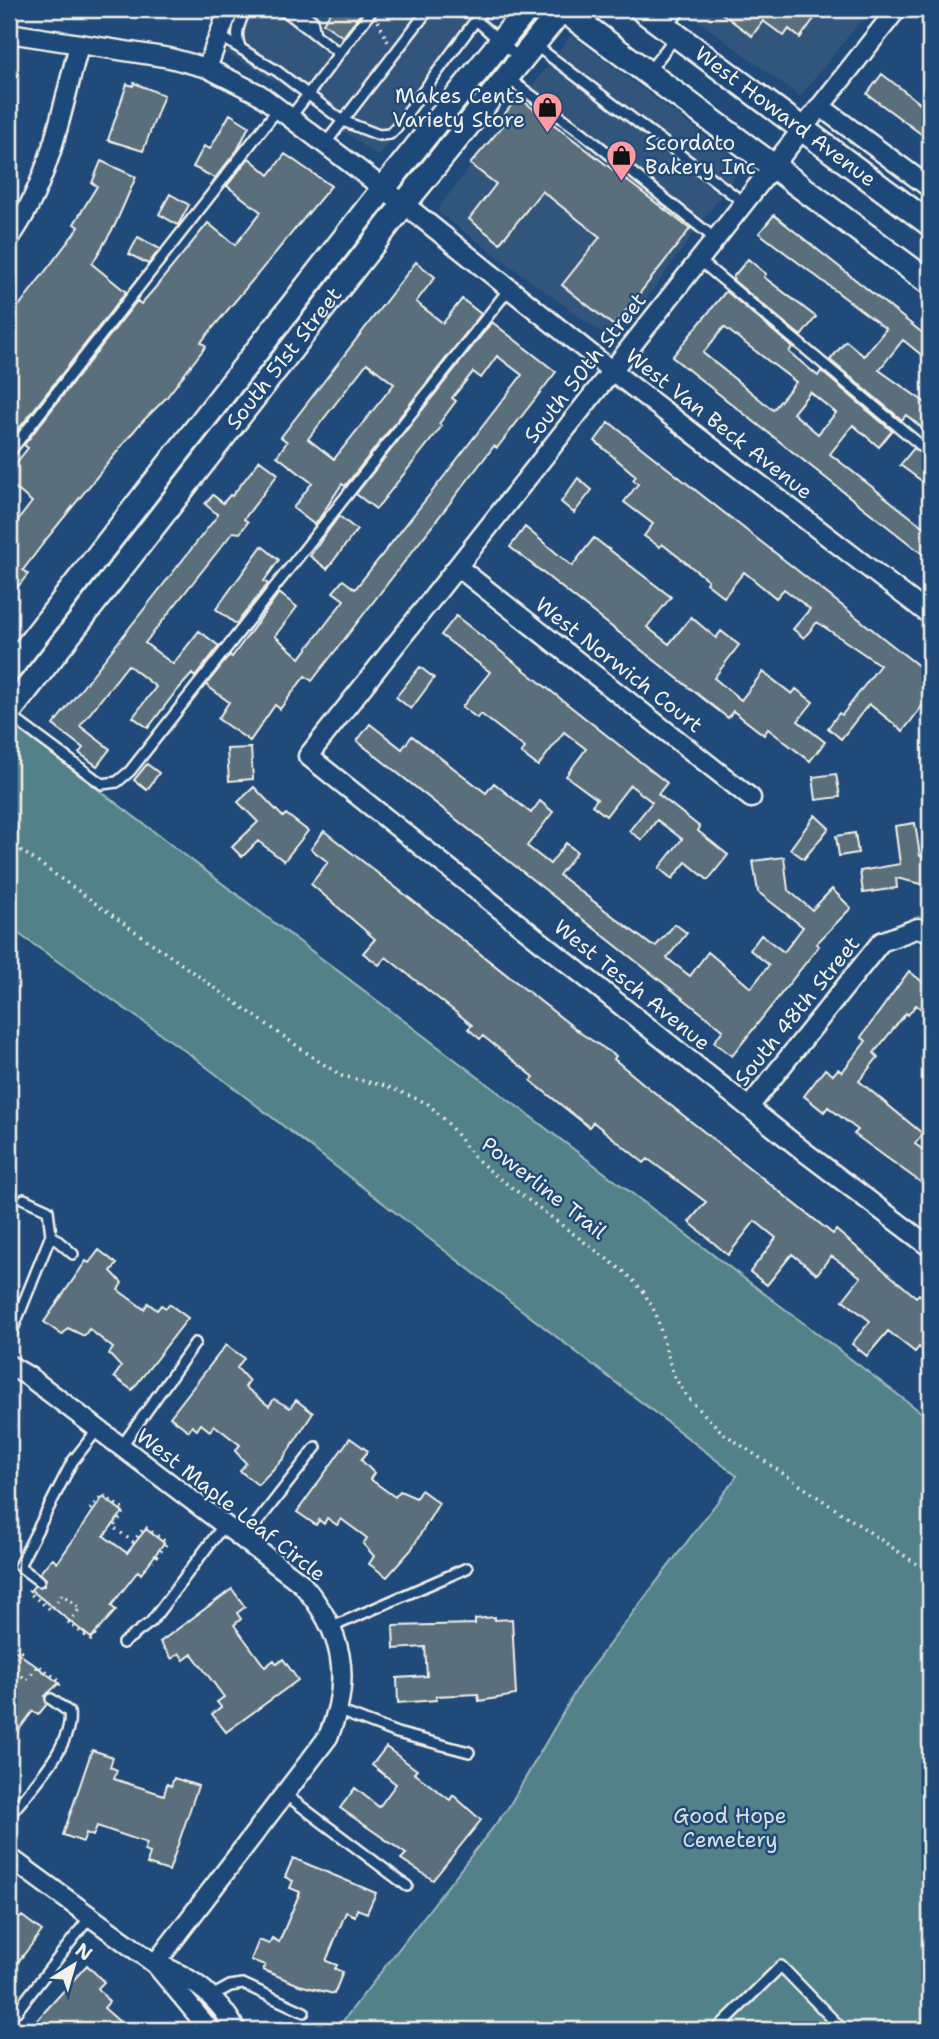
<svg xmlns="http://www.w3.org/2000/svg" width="939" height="2039" font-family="'Shantell Sans',sans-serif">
	<rect width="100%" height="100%" fill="#1f4a7a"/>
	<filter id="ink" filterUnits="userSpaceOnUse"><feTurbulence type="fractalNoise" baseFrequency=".0143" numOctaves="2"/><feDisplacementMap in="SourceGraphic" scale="14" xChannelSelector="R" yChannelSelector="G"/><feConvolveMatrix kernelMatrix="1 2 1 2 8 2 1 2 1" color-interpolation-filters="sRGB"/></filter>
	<g filter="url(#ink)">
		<path fill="#31557b" d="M240,9H494L378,157L294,93L226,52Z
			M683,9H870L800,97Z
			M571,35L743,165L615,343L436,211Z"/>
		<path fill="#53818a" stroke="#a4b9b9" stroke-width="2" d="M11,728L21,731L930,1419V2030H336L508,1808L582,1680L737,1476L195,1058L9,927Z"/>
		<path fill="#5a6e7c" stroke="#f4f1e8" stroke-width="2" fill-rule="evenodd" d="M333,9H364L343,37L323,23Z
			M716,9H821L800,38L789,29L784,36L763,21L752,36Z
			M882,74L930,111V128L924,136L867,94Z
			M134,83L164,95L143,151L108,140L127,84L133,86Z
			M518,97L690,229L614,326L562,285L600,237L542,191L500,243L469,219L496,184L470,164L508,120L503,116Z
			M230,114L249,126L238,149L215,178L193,167L204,146L210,149Z
			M285,154L331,186L201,342L206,346L166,398L138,426L48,537L23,570L28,574L9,598V532L32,502L9,483V472L28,448L24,445L137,301L141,304L155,288L208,223L235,245L261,212L227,186L249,158L269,175Z
			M101,161L136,177L115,225L92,264L126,292L13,436L9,433V319L79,227L74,224L97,186L92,183Z
			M170,194L189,205L178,225L159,214Z
			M774,215L930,339V362L903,340L879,370L930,406V444L922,438L927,432L906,415L902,420L830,360L846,341L864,356L886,329L759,233Z
			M138,237L160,249L148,264L129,254Z
			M748,259L766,274L764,277L816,317L801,336L734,281L733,277Z
			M416,262L435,277L416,302L443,323L462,299L481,314L345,486L342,484L315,525L293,508L312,483L277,456L287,442L281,437ZM367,363L394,384L334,459L308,439Z
			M726,291L792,347L789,352L818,376L821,371L892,431L879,447L853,425L830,454L930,532V560L672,357ZM724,327L796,382L773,410L703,353ZM810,392L836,413L818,434L793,413Z
			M492,322L556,372L497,448L494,446L312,681L305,676L280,709L275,705L250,741L218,719L229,702L206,685L230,655L232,657L279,593L297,607L275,636L300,658L344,600L333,592L343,580L355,589L442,479L522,375L497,356L481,378L473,372L452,398L456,401L439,424L442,426L376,509L356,494Z
			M609,422L930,675V696L903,731L869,704L841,739L828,728L839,713L842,715L880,665L817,622L804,638L793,629L810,609L784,589L776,598L744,572L724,597L706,583L708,580L662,544L660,547L644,536L653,524L624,502L638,484L633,480L636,476L595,441Z
			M914,448L930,460V487L900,465Z
			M260,460L278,474L244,519L248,522L240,533L233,532L145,643L173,664L199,631L219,646L195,677L192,674L174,694L148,728L133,717L156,687L128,665L80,726L110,749L97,766L79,753L83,748L53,725L218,515L205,504L213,495L223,503L230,495L232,496Z
			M578,478L592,490L574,513L561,502Z
			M339,516L357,530L327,569L310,556Z
			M525,527L572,566L594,538L671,597L647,627L669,644L691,617L716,638L721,631L739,645L714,678L741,700L763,672L792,694L796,689L813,702L798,721L825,742L810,761L768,729L764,735L733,711L728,718L510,547Z
			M262,546L279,560L264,581L268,584L236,624L216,609Z
			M456,616L667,783L658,794L700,827L698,831L728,855L708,880L686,862L672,879L659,868L682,839L657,820L642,840L629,831L652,802L630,785L606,816L592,805L597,799L566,776L586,749L564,732L538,766L521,753L525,748L481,714L477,718L462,707L490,672L441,635Z
			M420,667L434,678L411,709L396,697Z
			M370,724L402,749L412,736L486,793L494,783L531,813L540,801L553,812L527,846L550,864L566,843L577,852L559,875L651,945L656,946L675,924L687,933L667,958L690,976L708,952L751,988L769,965L750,950L761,935L784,952L803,927L758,892L753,861L784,857L788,890L812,910L832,889L851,908L816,944L819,946L732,1056L714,1042L723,1030L357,741Z
			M251,748L253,779L229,781L227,749Z
			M147,764L159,773L147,790L134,780Z
			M836,774L840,797L816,800L813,777Z
			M254,787L283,817L286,814L308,831L284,861L258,841L242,857L232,847L258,822L238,802Z
			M815,815L829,828L804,859L790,849Z
			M915,823L920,856L930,859V886L896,878L897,888L863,893L860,871L900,864L895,826Z
			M324,831L582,1034L616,1056L614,1059L645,1085L833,1234L836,1230L916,1297L919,1294L930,1303V1356L919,1347L915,1352L888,1331L867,1356L852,1344L870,1321L843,1300L861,1277L831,1256L817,1274L792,1254L767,1285L750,1272L776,1238L755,1221L728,1255L689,1222L706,1202L648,1159L644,1163L593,1122L589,1127L531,1081L534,1077L483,1036L480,1039L468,1029L472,1025L386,957L379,965L363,953L375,939L311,884L328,862L311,849Z
			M855,833L858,853L839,856L836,836Z
			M909,971L930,988V1016L916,1005L908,1015L906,1013L874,1053L878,1057L859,1081L923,1134L915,1144L930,1155V1189L854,1134L858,1130L828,1107L824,1112L804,1096L825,1069L833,1075L838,1069L842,1072L866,1041L861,1037Z
			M99,1250L117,1264L111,1271L122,1283L118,1290L144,1309L148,1303L157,1310L161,1305L166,1308L169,1304L188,1318L132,1390L114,1377L121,1367L109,1354L113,1348L89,1329L84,1336L68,1328L62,1335L44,1322L86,1261L89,1263Z
			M226,1345L244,1358L237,1368L249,1381L245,1387L269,1406L274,1399L290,1408L296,1400L313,1413L283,1459L258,1485L240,1471L246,1463L235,1451L240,1445L214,1425L210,1431L201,1424L197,1430L192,1426L189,1431L170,1417Z
			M350,1438L368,1451L361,1460L374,1473L370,1479L395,1497L400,1491L416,1498L421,1490L439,1503L411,1550L387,1577L369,1564L374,1556L363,1544L367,1538L341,1519L337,1525L327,1518L324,1524L319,1520L316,1525L297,1512Z
			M103,1497L123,1512L104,1536L127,1553L146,1529L164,1543L141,1574L138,1571L111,1606L116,1610L91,1638L31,1590L34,1586H44L46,1579L40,1573L52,1558L57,1563Z
			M232,1589L245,1607L237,1613L241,1619L234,1625L265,1667L274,1660L277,1664L283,1659L298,1680L226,1732L212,1714L221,1707L217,1702L224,1697L192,1654L184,1660L179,1653L172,1659L160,1642Z
			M495,1617V1620L512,1619L516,1695L479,1701L478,1694L436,1696V1700L398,1703L397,1678L427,1676L425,1647L394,1649L393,1626L475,1624V1619Z
			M9,1646L59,1683L45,1696L47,1704L38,1715L33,1711L9,1743Z
			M386,1747L417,1770L414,1773L450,1800L453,1795L481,1820L433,1880L401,1859L406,1854L340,1808L355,1788L379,1807L396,1784L372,1765Z
			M92,1750L113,1757L110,1767L117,1770L114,1779L164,1795L167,1784L171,1786L174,1778L198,1786L169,1871L147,1864L150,1853L144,1851L147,1843L97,1826L93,1836L86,1833L83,1842L63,1835Z
			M293,1858L376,1893L367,1913L357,1909L355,1916L346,1912L326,1961L337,1965L335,1969L343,1972L334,1994L299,1985L263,1970L265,1965L251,1960L259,1940L269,1944L272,1938L279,1942L300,1892L290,1888L293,1881L285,1877Z
			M15,1916L19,1919L22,1916L42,1931L18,1962L9,1954V1923Z
			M87,1965L104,1982L98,1988L109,2002L104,2008L129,2030H28Z"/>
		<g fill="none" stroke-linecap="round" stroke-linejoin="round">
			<defs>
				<path id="service" d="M275,9L288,13L339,53
					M297,9L312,20L315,34
					M477,21L520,59
					M668,26L681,9
					M220,36L277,71L343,121L379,135L390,134L396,128L484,9
					M535,45L743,202
					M240,47C234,33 240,22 246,9
					M649,71L677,35
					M509,79L584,134L714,238
					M290,118L373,9
					M325,144L429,9
					M699,260L930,453
					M9,453L278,109
					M9,715L102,784L117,782L130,771L509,289
					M51,1235L73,1254
					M9,1339L51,1235L48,1210L24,1199
					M121,1447L195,1343
					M243,1541L316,1447
					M39,1581L19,1566L72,1462L98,1429
					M332,1627L467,1568
					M123,1643L151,1622L223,1526
					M339,1711L397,1733L469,1752
					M286,1795L407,1886
					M9,1816C29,1790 74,1746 69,1712L51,1699
					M210,1997L230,1986L243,1984L304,2012
					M9,2021L90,1917
					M716,2030L781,1966L843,2030"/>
				<path id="minor" d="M897,9L308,756L806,1153L930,1247
					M9,33L170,58L207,68L259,94L404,204L612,371L930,615
					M207,68L229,9
					M821,107L930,188
					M9,239C50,182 61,112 79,45
					M459,568L751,798
					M749,1107L881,942L918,928L930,933
					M9,1365L28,1376L301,1583C343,1631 353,1677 328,1737L155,1964
					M9,1857L155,1964L210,2030
					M159,1965C192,1977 219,1998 236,2030"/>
				<g id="tertiary">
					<path id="s1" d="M641,9L930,224"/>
					<path d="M9,670L371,204L527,9"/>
					<path id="s2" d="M9,712L404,204L562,9L930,283"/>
				</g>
			</defs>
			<use href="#service" stroke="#f4f1e8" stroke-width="14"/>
			<use href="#minor" stroke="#f4f1e8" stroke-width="23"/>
			<use href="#tertiary" stroke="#f4f1e8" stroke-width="28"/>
			<path stroke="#f4f1e8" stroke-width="3.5" stroke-dasharray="2 5" stroke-linecap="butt" d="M378,21L388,42
				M9,842L317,1060L342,1076L386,1086L427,1103L446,1121L474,1157L495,1175L627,1274L643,1291L656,1314L673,1374L687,1397L723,1433L930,1573
				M90,1510L103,1495L125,1511L113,1527L133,1542L145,1527L167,1543L153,1561
				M30,1590L28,1592L51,1610L62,1594L80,1608L69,1623L91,1640L99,1630
				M9,1642L21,1651L10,1667L27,1680L38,1665L61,1682L58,1687"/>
			<use href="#service" stroke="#1f4a7a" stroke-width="9"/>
			<use href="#minor" stroke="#1f4a7a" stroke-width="18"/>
			<use href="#tertiary" stroke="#1f4a7a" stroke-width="23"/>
		</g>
	</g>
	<defs>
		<symbol id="shop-pin" viewBox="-11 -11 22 30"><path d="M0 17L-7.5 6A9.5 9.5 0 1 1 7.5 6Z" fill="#ff9aa2" stroke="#1f4a7a"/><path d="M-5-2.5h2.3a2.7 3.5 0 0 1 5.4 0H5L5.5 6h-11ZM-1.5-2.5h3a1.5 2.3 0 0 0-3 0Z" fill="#111"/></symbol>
	</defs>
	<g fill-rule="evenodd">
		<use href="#shop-pin" x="530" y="90" width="35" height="47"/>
		<use href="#shop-pin" x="604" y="138" width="35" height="47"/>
	</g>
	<g text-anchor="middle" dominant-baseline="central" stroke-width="5" stroke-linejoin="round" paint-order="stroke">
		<g font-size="21" fill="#f4f1e8" stroke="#1f4a7a" text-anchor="end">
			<text x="525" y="96">Makes Cents<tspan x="525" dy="24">Variety Store</tspan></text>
			<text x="645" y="143" text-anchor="start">Scordato<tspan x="645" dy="24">Bakery Inc</tspan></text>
		</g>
		<g font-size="21" fill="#f4f1e8" stroke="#1f4a7a">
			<text stroke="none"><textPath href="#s1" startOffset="180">West Howard Avenue</textPath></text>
			<text stroke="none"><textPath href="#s2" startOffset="448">South 51st Street</textPath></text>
			<text transform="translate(585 368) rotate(-52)">South 50th Street</text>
			<text transform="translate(719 424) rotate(38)">West Van Beck Avenue</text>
			<text transform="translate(619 665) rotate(38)">West Norwich Court</text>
			<text transform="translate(632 985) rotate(39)">West Tesch Avenue</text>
			<text transform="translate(797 1011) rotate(-51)">South 48th Street</text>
			<text transform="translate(544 1188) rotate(38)">Powerline Trail</text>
			<text transform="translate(231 1505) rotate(38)">West Maple Leaf Circle</text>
		</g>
		<g font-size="21" fill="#dce0da" stroke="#1f4a7a">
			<text x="730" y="1816">Good Hope<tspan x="730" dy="24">Cemetery</tspan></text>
		</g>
	</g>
	<rect width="939" height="2039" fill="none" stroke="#1f4a7a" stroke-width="35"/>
	<rect x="18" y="18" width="904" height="2004" fill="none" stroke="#f4f1e8" stroke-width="2.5" filter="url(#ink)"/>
	<g transform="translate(74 1965) rotate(37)" stroke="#1f4a7a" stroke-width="5" paint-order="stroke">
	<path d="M0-5L12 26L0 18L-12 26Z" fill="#f4f1e8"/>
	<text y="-10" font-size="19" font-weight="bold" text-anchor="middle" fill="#f4f1e8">N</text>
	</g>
</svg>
